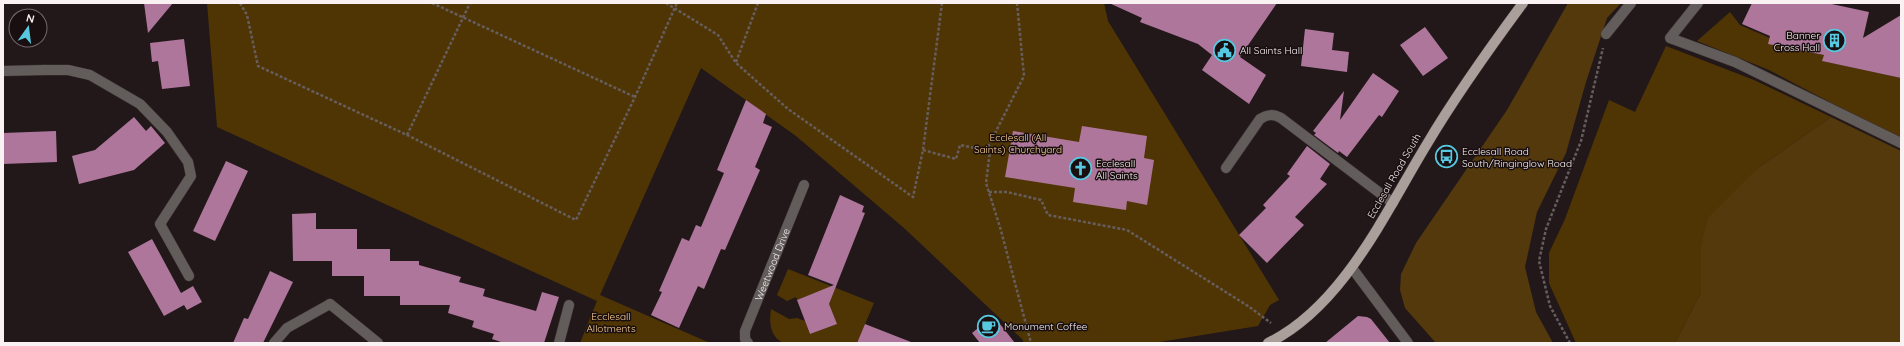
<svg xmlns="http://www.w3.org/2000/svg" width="1904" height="346" font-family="Quicksand,sans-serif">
	<rect width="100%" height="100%" fill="#221819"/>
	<path fill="#503504" d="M207,3H1104L1108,21L1279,300L1270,305L1258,326L1153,343H1024L1022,339L904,228L796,136L701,68L600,295L710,343H580L597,301L217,127Z
		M1730,12L1740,25L1770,38L1769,44L1824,55L1823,61L1901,78V140L1769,70L1697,41Z
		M1666,46L1754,80L1831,117L1758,168L1701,246V292L1675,343H1576L1549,283V253L1565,219L1609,100L1635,112Z
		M788,269L874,303L857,343H783C770,336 769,323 771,309L789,319L797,318L805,321L810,334L836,324L823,290L797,300L796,297L787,301L777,295Z"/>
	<path fill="#53390c" d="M1568,3H1621L1607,18L1586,82L1566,153L1537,212L1525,267L1536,312L1553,343H1436L1405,308L1400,290L1401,274L1416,243L1507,110Z
		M1831,117L1901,151V343H1675L1701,292V246L1708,218L1758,168Z"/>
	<path fill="#ae769b" d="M144,3H173L148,33Z
		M1109,3H1277L1240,57L1266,75L1249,104L1202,70L1212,55L1198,44L1140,22L1142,18Z
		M1752,3H1827L1869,12L1863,38L1901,15V78L1822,61L1824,55L1768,44L1770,36L1742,24Z
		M1425,27L1448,58L1423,76L1400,45Z
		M1305,29L1334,33L1332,50L1349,52L1347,72L1301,66Z
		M184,39L190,86L162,89L158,61L152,62L150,43Z
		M1373,73L1399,91L1382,117L1379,115L1347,157L1339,151L1338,153L1314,135L1316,133L1313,131L1344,91L1340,120Z
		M746,100L766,114L763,123L772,127L755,167L760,170L725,250L721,249L704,289L698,286L679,328L651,315L662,292L659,291L682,238L689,241L696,225L701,227L724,173L717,170Z
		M134,117L146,131L151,126L165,143L134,170L79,184L72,156L95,150Z
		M1082,126L1147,136L1144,158L1154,160L1147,205L1127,201L1126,210L1073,202L1075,188L1005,177L1013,131L1079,142Z
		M56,131L57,162L3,164V133Z
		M1307,146L1330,164L1320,179L1327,184L1295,217L1304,225L1267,263L1239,235L1266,208L1263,205L1290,176L1287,174Z
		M226,161L248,171L215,241L193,231Z
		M840,195L864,206L862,212L865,213L829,304L837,324L810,334L797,300L834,285L808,275Z
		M316,213V229H357V249H390V261H419V265L461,277L459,282L485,289L483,296L536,311L542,292L559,297L544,343H504L492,339L494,334L472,327L474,321L448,313L450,305H400V296H364V276H332V261H293L292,214Z
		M152,239L181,293L193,286L202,302L187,310L184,305L164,316L128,252Z
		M270,271L293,282L263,343H233L244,318L248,319Z
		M1358,316L1367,317L1371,319L1390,343H1325Z
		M989,319L992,323L996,319L1015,343H980L972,333Z
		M865,324L911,342V343H857Z"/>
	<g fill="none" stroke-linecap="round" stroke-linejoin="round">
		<defs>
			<path id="service" d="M1698,3L1670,38L1735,62L1901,143
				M1606,34L1631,3
				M44,70H68L90,75L140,104L167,132L188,162L191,176L160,224L189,276
				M1226,168L1260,119C1268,114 1273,114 1281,118L1393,203
				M274,343L287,328L330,304"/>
			<g id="minor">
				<path d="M3,71L44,70"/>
				<path d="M330,304L378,343"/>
				<path d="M559,343L569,305"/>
				<path id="s1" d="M748,343L745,339V331L804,185"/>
			</g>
			<path id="tertiary" d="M1352,268L1408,343"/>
			<path id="primary" d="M1268,343C1343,307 1386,211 1427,144C1456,95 1489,49 1523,3"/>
		</defs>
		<use href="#service" stroke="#3c3233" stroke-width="11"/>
		<use href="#minor" stroke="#3c3233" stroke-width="11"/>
		<use href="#tertiary" stroke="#3c3233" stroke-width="11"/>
		<use href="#primary" stroke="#3c3233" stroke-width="11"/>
		<path stroke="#665d5e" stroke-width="2.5" stroke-dasharray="3 2" stroke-linecap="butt" d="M240,3L247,15L258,66L407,135L576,220L635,97L677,3
			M432,3L635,97
			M666,3L718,35L736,63L788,109L913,197L923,150L942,3
			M1017,3L1024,76L989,145L990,151L986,183L1000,227L1031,343
			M736,62L758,3
			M407,135L470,3
			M923,150L956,159L960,145L990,151
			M989,192H1007L1041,200L1048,215L1127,230L1248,306L1271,323
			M1570,343L1550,306L1539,261L1546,229L1581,141L1603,48"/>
		<use href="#service" stroke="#625c5a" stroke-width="10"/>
		<use href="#minor" stroke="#625c5a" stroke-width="10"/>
		<use href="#tertiary" stroke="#625c5a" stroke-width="10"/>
		<use href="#primary" stroke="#aa9f9a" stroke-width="10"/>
	</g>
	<defs>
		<symbol id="building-ring" viewBox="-11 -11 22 22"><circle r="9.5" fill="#190f10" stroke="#56c9e0" stroke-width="1.5"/><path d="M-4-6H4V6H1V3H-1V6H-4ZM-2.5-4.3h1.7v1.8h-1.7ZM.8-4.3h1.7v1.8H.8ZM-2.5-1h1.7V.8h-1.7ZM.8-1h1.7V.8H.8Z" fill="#56c9e0"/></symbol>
		<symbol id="civic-ring" viewBox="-11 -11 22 22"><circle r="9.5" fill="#190f10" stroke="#56c9e0" stroke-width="1.5"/><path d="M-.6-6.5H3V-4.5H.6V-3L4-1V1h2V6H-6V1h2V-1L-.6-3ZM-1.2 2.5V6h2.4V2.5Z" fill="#56c9e0"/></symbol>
		<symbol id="bus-ring" viewBox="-11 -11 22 22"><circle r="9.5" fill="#190f10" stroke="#56c9e0" stroke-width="1.5"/><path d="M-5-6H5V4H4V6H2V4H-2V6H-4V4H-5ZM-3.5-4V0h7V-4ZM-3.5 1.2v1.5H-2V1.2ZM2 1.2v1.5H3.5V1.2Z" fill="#56c9e0"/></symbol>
		<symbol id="church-ring" viewBox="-11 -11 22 22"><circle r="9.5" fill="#190f10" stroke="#56c9e0" stroke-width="1.5"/><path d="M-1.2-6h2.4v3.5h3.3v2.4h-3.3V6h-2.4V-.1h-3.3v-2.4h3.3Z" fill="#56c9e0"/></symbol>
		<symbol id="cafe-ring" viewBox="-11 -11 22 22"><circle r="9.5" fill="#190f10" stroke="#56c9e0" stroke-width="1.5"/><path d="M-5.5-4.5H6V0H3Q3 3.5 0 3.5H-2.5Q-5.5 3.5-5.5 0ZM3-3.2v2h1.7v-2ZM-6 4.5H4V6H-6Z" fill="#56c9e0"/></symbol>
	</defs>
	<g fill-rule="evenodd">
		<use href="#building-ring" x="1822" y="28" width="25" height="25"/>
		<use href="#civic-ring" x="1212" y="38" width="25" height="25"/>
		<use href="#bus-ring" x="1434" y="144" width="25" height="25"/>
		<use href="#church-ring" x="1068" y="156" width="25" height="25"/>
		<use href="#cafe-ring" x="976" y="314" width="25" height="25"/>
	</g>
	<g text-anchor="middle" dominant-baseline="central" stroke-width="3" stroke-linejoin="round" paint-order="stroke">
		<g font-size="10" fill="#f9f1f2" stroke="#190f10" text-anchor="start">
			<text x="1820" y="35" text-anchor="end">Banner<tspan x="1820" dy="12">Cross Hall</tspan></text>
			<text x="1240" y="50">All Saints Hall</text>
			<text x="1462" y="151">Ecclesall Road<tspan x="1462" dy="12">South/Ringinglow Road</tspan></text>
			<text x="1096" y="163">Ecclesall<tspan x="1096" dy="12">All Saints</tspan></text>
			<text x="1004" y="326">Monument Coffee</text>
		</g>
		<g font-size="10" fill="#fed294" stroke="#190f10">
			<text x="1018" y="137">Ecclesall (All<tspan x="1018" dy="12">Saints) Churchyard</tspan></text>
			<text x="611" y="316">Ecclesall<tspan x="611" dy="12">Allotments</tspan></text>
		</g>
		<g font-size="10" fill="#f9f1f2" stroke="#190f10">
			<text transform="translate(1394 176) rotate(-60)">Ecclesall Road South</text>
			<text stroke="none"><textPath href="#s1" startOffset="85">Weetwood Drive</textPath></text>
		</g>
	</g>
	<rect width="1904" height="346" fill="none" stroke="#f9f1f2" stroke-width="8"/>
	<g transform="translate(28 28) rotate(14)"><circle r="19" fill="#190f10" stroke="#73696a"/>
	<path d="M0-3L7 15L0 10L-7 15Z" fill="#56c9e0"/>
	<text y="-6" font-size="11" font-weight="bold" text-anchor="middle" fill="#f9f1f2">N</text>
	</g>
</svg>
